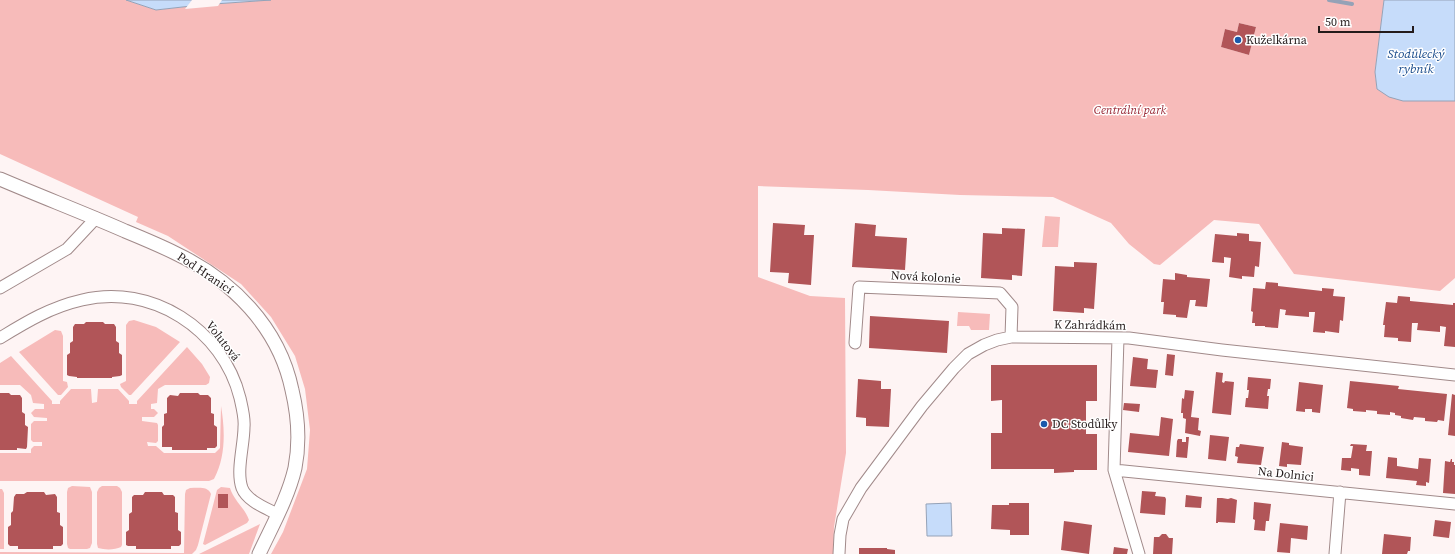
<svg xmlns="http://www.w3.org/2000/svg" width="1455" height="554" font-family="'Source Serif 4',serif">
	<rect width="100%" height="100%" fill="#fef4f4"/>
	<path fill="#f7bbba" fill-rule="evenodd" d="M0,0H126L156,10L200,5L271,0H1384L1375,72L1377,89L1455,101V278L1440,291L1294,274L1259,224L1214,220L1160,265L1154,264L1129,244L1111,223L1053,197L960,195L868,190L758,186V277L810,296L845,298L846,453L834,527L833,554H271L283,532L307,469L310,430L305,389L295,356L271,317L241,284L168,236L136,222L138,217L0,154ZM1239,23L1256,27L1249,55L1221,47L1225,29L1237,32Z
		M1045,216L1060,217L1058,247H1042Z
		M958,312L990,314L989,330H971L969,326H957Z
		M134,320L156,327L180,342L131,395H129L121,387L120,384L126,381V325L129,321Z
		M55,330L61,331L63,336V381L67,382L68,387L61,395H58L19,352Z
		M187,347L202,364L210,377L209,383L206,385H165L158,389L157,403L151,404V409H154L158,413L154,417H142V421L157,423L158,425V441L156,443L147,442L148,446H156L164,453H215L220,448L221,406C225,430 226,456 214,479L209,481H0V453H31V449L34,446H42V442H33L31,440V424L34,421H47V418L34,417L31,413L35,409H44V404L33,403L31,395L20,385H0V363L11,356L52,401V404H60V401L71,389H91L92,403L97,402L98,389H118L129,401V404H137V401Z
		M72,486L90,487L92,492V543L90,548L87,549H70L68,548L67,544V492L68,488Z
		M102,486H117L120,488L122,492V545L121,547C115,550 105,550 98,548L97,544V492L99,488Z
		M221,487L230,488C234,501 245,508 249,520L247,523L205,545L203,544L217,490Z
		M190,488C198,488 208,486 211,494L198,545L196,550L192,554H0V552L184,553L185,494L186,490Z
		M0,489H2L4,493V549H0Z
		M260,524L249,554H199Z"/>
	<path fill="#c6dcfa" stroke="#95a2b7" d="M126,0H271L200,5L156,10Z
		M1384,0H1455V101H1403L1389,97L1377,89L1375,72Z
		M951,503L952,536H927L926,504Z"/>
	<path fill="#fef4f4" d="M192,0H222L218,6L185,9Z"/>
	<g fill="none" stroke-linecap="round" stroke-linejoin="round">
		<path stroke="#95a2b7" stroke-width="4" d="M1329,0L1352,4"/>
	</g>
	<path fill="#b15558" d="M1239,23L1256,27L1249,55L1221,47L1225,29L1237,32Z
		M773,223L805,225L804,235H814L811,285L788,283L789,273L770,272Z
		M855,223L876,225L875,236L907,238L905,270L852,267Z
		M1002,228L1025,229L1022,276L1012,275V280L981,278L983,233L1002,234Z
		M1237,233L1249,234V241L1261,242L1259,267L1255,266L1254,277L1242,276V279L1229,277L1231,258L1224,257V263L1212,262L1215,234L1237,236Z
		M1074,262L1097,263L1094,309L1084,308V313L1053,311L1055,266L1074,267Z
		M1175,273L1187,275V277L1210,279L1207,307L1195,306L1196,300H1190L1187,318L1176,317V315L1163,314L1164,302H1161L1163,279L1175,280Z
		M1266,282L1278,283V286L1322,291V288L1334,289L1333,296L1345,297L1343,321L1340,320L1339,333L1325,331V333L1313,332L1315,312H1309V317L1285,315L1286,310L1280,309L1278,328L1265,327V326H1255V323H1252L1253,312L1251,311L1253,288L1265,289Z
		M1398,296L1410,297V301L1453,305V303H1455V347L1444,346L1446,327L1440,326V332L1417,330L1418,323H1412L1411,342L1398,341V338L1384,337L1385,325H1383L1386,302L1397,303Z
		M870,316L949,321L947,353L869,348Z
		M86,322H103L105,324H114L116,327V341L119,343V353L122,355V375L120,376L112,377V378H77V377L69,376L67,375V355L70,353V343L73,341V327L75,324H84Z
		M1167,354L1175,355L1173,376L1165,375Z
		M1133,357L1148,359L1147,369L1158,370L1156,388L1130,386Z
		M991,365H1097V401H1086V434H1097V470H1074V472L1054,473V469H991V433H1002V400L991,401Z
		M1216,372L1223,373L1222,382L1224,383L1225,381L1234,382L1231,415L1212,413Z
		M1248,377L1271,379L1270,389H1268L1267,396H1269L1268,409L1245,407L1246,398H1248L1249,390H1247Z
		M858,379L881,381V389H891L889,427L866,426V418L856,417Z
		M1350,381L1399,386L1398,389L1447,394L1444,421L1438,420L1437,422L1425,421V418L1414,417L1413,420L1401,418V416L1395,415V413L1390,412V415L1377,414V411L1366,410V412L1353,411V409L1347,408Z
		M1299,382L1323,385L1320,413L1312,412V409H1305V412L1296,411Z
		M1185,390L1194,391L1191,417L1199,418L1198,430L1201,431L1200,436L1185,433L1186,419L1183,418V413H1181L1182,398L1184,399Z
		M0,393H9L11,395H20L22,398V412L25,414V425L28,427L27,447L26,449L17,448V450H0Z
		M180,393H198L200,395H208L211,398V413L214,414V425L217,427V446L215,448H207V450H172V447H162V427L164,425V414L167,413V398L170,395L178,396Z
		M1452,394L1455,395V436L1448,435Z
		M1124,403L1140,404L1139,412L1123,410Z
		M1161,417L1173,419L1169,456L1128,452L1130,433L1159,436Z
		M1210,435L1229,437L1226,461L1208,459Z
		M1186,437H1189L1187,458L1176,457L1177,441L1178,439H1182V442H1186Z
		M1282,442L1289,443V445L1303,447L1301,465L1287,464V467L1279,466Z
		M1240,444L1264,447L1261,465L1237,463L1238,457L1235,456L1236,447H1239Z
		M1351,444L1367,445L1366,451H1372L1370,476L1359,475V469L1351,468V471L1341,470L1342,458H1351L1353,446H1350Z
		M1388,457L1397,458V466L1418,469L1419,458L1431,459L1429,483L1426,482V486L1416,485L1417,481L1386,478Z
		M1451,459H1452V462H1454V465H1455V494L1443,493L1445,461L1450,462Z
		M1142,491L1156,492L1155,496L1165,497L1166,499L1165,515L1140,513Z
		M27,492H44L46,495L55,494L57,497V512L60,513V525L63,527V544L61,546H53V549H18V546H10L8,544V527L11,525V513L13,511L14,497L16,494H24Z
		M145,492H162L164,495H173L175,497V512L178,513V530L181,532V544L179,546H171V549H136V546H128L126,545V532L129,530V514L132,512V497L134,495H143Z
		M218,494H228V508H218Z
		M1186,495L1202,497L1201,508L1185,507Z
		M1217,498H1222L1228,499L1231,498L1237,500L1235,523L1218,522V523H1216Z
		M1254,502L1271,504L1269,521H1266L1265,531L1254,530L1255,520L1253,519Z
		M1009,503H1029V535H1010V530L991,529L992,505H1009Z
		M1435,520L1451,522L1449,538L1433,536Z
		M1064,521L1092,525L1089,554L1061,550Z
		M1280,523L1308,526L1307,540L1291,538L1290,553L1277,552Z
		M1162,534H1166L1169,538H1173L1172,554H1153L1154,537H1159Z
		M1384,534L1411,537L1410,551H1408L1407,554H1382Z
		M1114,547L1128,549L1127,554H1113Z
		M859,548H887V549L895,550V554H859Z"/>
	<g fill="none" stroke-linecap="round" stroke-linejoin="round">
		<defs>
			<path id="minor" d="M0,288L67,249L96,218
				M0,338C26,322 51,307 82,300C151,283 223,329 240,398C242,407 245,418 244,427C244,445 236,471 242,488C247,501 266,508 277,514
				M1118,338L1114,470L1139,554
				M855,343L859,287L1000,293L1012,307L1011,337
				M1114,470L1455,504
				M839,554L840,535L843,519L861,488L922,406L954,368L968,354L984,345L997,340L1011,337L1129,338L1222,350L1455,375
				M1335,554L1340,492"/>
			<path id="tertiary" d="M0,179C42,197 84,213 125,231C142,238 159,245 175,253C232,280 279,327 292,390C298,415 300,442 295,468C288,498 272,526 259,554"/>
		</defs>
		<use href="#minor" stroke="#a18a8a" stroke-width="13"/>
		<use href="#tertiary" stroke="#a18a8a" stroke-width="15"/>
		<use href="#minor" stroke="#fff" stroke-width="11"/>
		<use href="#tertiary" stroke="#fff" stroke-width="13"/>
	</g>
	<g fill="#1a5aab" stroke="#fff" stroke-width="1.5">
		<circle cx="1238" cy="40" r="4"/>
		<circle cx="1044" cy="424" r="4"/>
	</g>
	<g text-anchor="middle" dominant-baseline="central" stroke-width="3" stroke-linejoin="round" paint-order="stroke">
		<g font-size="12" fill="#241b1b" stroke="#fff" text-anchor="start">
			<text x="1246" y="40">Kuželkárna</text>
			<text x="1052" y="424">DC Stodůlky</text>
		</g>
		<g font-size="12" font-style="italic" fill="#972432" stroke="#fff">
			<text x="1130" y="110">Centrální park</text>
		</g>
		<g font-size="12" fill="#241b1b" stroke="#fff">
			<text transform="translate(205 273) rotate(34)">Pod Hranicí</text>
			<text transform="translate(926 277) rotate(3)">Nová kolonie</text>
			<text transform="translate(1090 325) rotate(1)">K Zahrádkám</text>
			<text transform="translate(223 341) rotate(52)">Volutová</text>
			<text transform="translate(1286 474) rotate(6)">Na Dolnici</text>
		</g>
		<g font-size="13" font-style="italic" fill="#174a8a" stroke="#fff">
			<text x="1416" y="53">Stodůlecký<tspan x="1416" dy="15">rybník</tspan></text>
		</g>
	</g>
	<path d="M1319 26v6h94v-6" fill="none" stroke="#241b1b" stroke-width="2"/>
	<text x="1325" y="26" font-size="12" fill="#241b1b" stroke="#ffffff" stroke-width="3" paint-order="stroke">50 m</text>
</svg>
